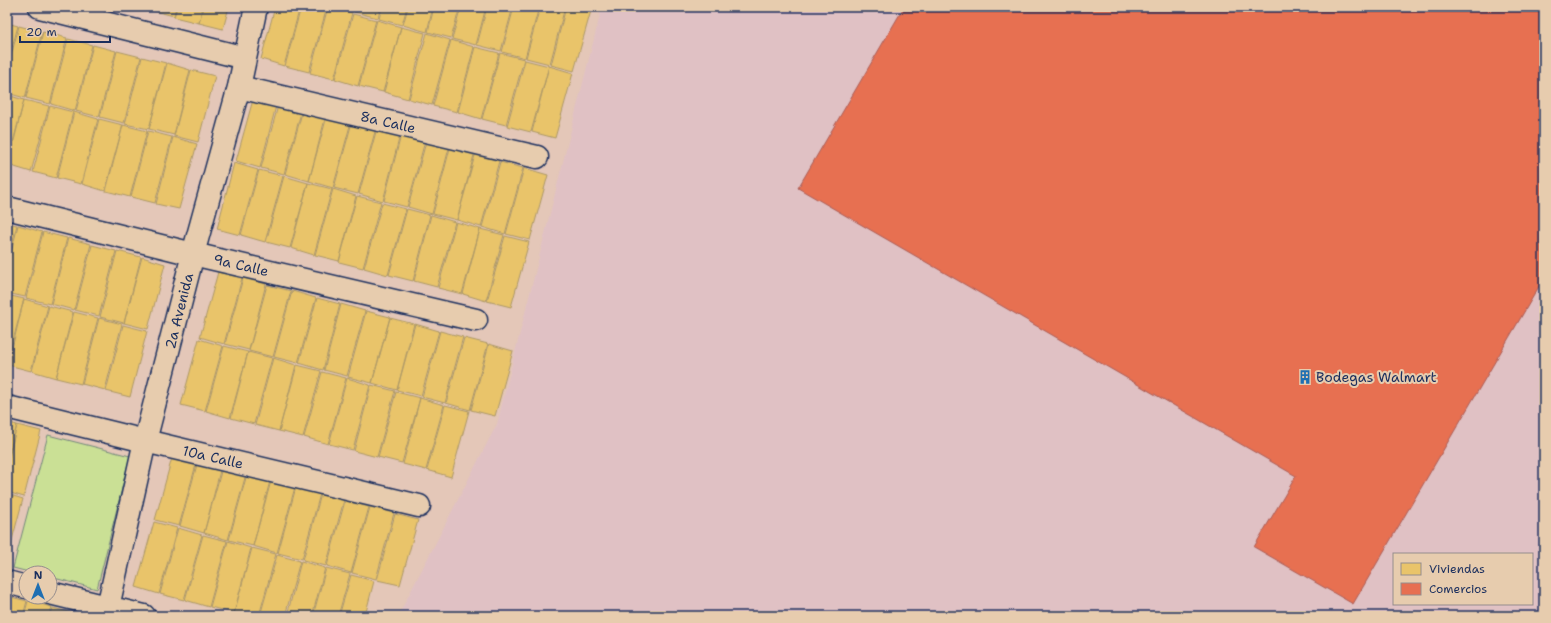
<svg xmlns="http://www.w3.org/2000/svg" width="1551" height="623" font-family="'Shantell Sans',sans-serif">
	<rect width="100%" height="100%" fill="#e4c7b8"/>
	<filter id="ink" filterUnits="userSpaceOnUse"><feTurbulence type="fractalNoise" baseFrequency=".025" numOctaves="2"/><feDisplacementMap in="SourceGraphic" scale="8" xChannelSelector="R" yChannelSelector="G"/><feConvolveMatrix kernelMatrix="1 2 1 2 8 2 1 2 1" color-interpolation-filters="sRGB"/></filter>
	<g filter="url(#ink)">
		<path fill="#e0c1c4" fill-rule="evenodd" d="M602,7H1544V616H398L497,424ZM1394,554H1532V604H1394Z"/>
		<path fill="#cae095" stroke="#72887a" d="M48,435L130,456L97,589L50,577V573H33L13,568Z"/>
		<path fill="#e9c46a" stroke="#ab9766" d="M137,7H150L149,10Z
			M151,7H176L174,16L150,10Z
			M177,7H203L199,23L174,17Z
			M203,7H229L223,29L199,23Z
			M275,7H300L284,66L261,59Z
			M301,7H327L309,72L285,66Z
			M328,7L352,13L334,79L310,73Z
			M336,7H354L353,12Z
			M355,7H381L378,18L354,12Z
			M382,7H407L402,25L379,19Z
			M408,7H433L427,32L403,25Z
			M434,7H460L451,38L428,32Z
			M461,7H486L476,45L452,39Z
			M487,7H513L501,51L477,45Z
			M514,7H539L525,58L502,52Z
			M540,7H565L550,64L526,58Z
			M566,7H592L574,71L551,65Z
			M353,14L376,20L358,86L335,79Z
			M377,20L401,27L383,92L359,86Z
			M7,23L18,26L7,66Z
			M19,26L42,32L25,98L7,93V71Z
			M401,27L425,33L408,99L384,92Z
			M43,32L67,38L50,104L26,98Z
			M427,33L450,40L432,105L409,99Z
			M68,39L92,45L75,111L51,104Z
			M451,40L474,47L457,112L433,106Z
			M93,45L116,51L99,117L76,111Z
			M475,47L499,53L481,119L458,112Z
			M117,51L141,57L124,123L100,117Z
			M500,53L524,59L506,125L482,119Z
			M142,57L166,63L149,129L125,124Z
			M525,60L549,66L531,132L507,126Z
			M167,63L190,70L174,135L149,129Z
			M549,66L573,73L555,138L532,132Z
			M191,70L215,76L198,142L174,136Z
			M7,95L24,100L7,165Z
			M254,96L277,102L260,168L236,161Z
			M24,100L49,106L31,172L8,165Z
			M279,102L302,109L284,174L261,168Z
			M50,106L73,112L56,178L33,172Z
			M303,109L326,115L309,181L285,174Z
			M74,112L98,119L81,184L57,178Z
			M327,116L351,122L333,188L309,181Z
			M99,119L123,125L105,191L82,184Z
			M352,122L376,128L358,194L334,188Z
			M123,125L147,131L130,197L106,191Z
			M377,128L400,135L383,201L359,194Z
			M148,131L172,137L155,203L131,197Z
			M401,135L425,141L407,207L384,201Z
			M173,137L197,144L179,209L156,204Z
			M426,142L449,148L432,214L408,207Z
			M450,148L474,155L457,220L433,214Z
			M475,155L499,161L481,227L457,220Z
			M500,162L523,168L505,234L482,227Z
			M234,163L258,170L240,235L217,229Z
			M524,168L548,175L530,240L506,234Z
			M259,170L283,176L265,242L241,235Z
			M284,176L308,183L290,248L266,242Z
			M308,183L332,189L314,255L291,248Z
			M333,189L356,196L339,261L315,255Z
			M357,196L381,202L363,268L339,262Z
			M382,203L406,209L388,275L364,268Z
			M407,209L430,215L413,281L389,275Z
			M431,215L455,222L437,287L414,281Z
			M456,222L480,229L462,294L438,288Z
			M7,223L17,225L7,265Z
			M18,225L42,232L25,297L7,293V269Z
			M480,229L504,235L486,301L463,294Z
			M43,232L67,238L50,304L26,298Z
			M505,236L529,242L511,307L487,301Z
			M68,238L91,244L74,310L51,304Z
			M92,245L116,251L99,316L75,310Z
			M117,251L141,257L124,323L100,317Z
			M142,257L165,264L148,329L124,323Z
			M218,272L242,278L224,344L200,337Z
			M243,278L266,284L249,350L225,344Z
			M267,285L291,291L273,357L249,351Z
			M292,291L316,298L298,363L274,357Z
			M7,295L24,299L7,363Z
			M317,298L340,304L323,370L299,363Z
			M24,299L48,306L31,371L8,365Z
			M341,304L365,311L347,376L324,370Z
			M49,306L73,312L56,378L32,371Z
			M366,311L390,317L372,383L348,377Z
			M74,312L98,318L81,384L56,378Z
			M99,318L122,324L105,390L82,384Z
			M390,318L414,324L397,390L372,383Z
			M415,324L439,331L421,396L397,390Z
			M123,325L147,331L130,397L106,391Z
			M440,331L463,337L445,403L422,397Z
			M464,338L488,344L470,410L446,403Z
			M199,339L223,346L205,411L181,405Z
			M489,344L513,351L495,416L471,410Z
			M224,346L248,352L230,418L206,411Z
			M248,352L272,358L254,424L231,418Z
			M273,358L296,365L279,431L255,425Z
			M297,365L321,371L303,437L279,431Z
			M322,372L346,378L328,444L304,437Z
			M347,378L370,385L353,450L329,444Z
			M371,385L395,391L377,457L354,451Z
			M396,392L420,398L402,463L378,457Z
			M420,398L444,405L426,470L403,464Z
			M445,405L469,411L451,477L427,470Z
			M7,422L17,425L7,461Z
			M17,425L41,431L24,497L7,492V465Z
			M173,454L197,461L179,526L155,520Z
			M198,461L221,467L204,533L180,526Z
			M222,468L246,474L228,540L204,533Z
			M247,474L270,481L253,546L229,540Z
			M271,481L295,487L277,553L253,546Z
			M296,487L320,494L302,559L278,553Z
			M7,494L23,499L7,559Z
			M321,494L344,500L326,566L303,560Z
			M345,501L369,507L351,573L327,566Z
			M370,507L394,513L376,579L352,573Z
			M395,514L418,520L400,585L377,580Z
			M154,522L177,528L159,594L136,587Z
			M178,528L202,535L184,600L160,594Z
			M203,535L227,541L209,607L185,600Z
			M228,541L251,548L234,613L210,607Z
			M252,548L276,554L259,616H243L234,614Z
			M277,555L300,561L285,616H260Z
			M301,561L325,568L312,616H287Z
			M326,568L350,574L338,616H313Z
			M351,575L374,581L365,616H339Z
			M7,596L27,601L23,616H7Z
			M28,601L52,607L49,616H24Z
			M53,608L76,614V616H50Z"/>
		<path fill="#e76f51" stroke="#aa5c55" d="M904,7H1544V278L1353,604L1254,547L1296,476L798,188Z"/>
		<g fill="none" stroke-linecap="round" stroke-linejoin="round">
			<defs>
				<path id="street" d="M40,7L245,58
					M239,87L537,157
					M7,208L193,254L476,320
					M7,407L145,441L419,506
					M7,582L26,587
					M50,593L144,616
					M106,616L145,441L193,254L239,87L256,7"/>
			</defs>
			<use href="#street" stroke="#1b2f5e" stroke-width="25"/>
			<use href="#street" stroke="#e7ccae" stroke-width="22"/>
		</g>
	</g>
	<defs>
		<symbol id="building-bare" viewBox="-9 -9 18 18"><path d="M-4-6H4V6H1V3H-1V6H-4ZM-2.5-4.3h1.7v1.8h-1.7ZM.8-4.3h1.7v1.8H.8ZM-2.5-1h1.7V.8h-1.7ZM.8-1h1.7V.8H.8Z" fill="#1f6fb2" stroke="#e7ccae" stroke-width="2.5" paint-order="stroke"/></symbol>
	</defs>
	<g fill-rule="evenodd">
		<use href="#building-bare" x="1295" y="367" width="20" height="20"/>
	</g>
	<g text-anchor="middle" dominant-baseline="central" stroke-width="4" stroke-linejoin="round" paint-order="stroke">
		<g font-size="14" fill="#1b2f5e" stroke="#e7ccae">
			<text transform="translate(388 122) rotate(13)">8a Calle</text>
			<text transform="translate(241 265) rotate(13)">9a Calle</text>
			<text transform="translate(179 311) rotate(-76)">2a Avenida</text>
			<text transform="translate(213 457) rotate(13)">10a Calle</text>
		</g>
		<g font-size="14" fill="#1b2f5e" stroke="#e7ccae" text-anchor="start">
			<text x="1316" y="377">Bodegas Walmart</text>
		</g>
	</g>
	<rect width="1551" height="623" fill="none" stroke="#e7ccae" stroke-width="24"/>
	<rect x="12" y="12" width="1527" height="599" fill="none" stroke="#1b2f5e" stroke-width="1.5" filter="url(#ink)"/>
	<rect x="1393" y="553" width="140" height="52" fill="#e7ccae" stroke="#958d8e"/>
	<rect x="1401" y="563" width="20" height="12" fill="#e9c46a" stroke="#958d8e"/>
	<text x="1429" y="573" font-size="12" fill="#1b2f5e">Viviendas</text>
	<rect x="1401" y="583" width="20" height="12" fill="#e76f51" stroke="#958d8e"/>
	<text x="1429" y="593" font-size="12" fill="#1b2f5e">Comercios</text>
	<g transform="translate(38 585)"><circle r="19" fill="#e7ccae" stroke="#958d8e"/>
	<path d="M0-3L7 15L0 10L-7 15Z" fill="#1f6fb2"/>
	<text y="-6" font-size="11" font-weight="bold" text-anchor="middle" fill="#1b2f5e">N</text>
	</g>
	<path d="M20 36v6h90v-6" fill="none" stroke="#1b2f5e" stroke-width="2"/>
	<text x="26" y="36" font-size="12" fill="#1b2f5e" stroke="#e7ccae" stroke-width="3" paint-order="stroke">20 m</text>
</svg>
